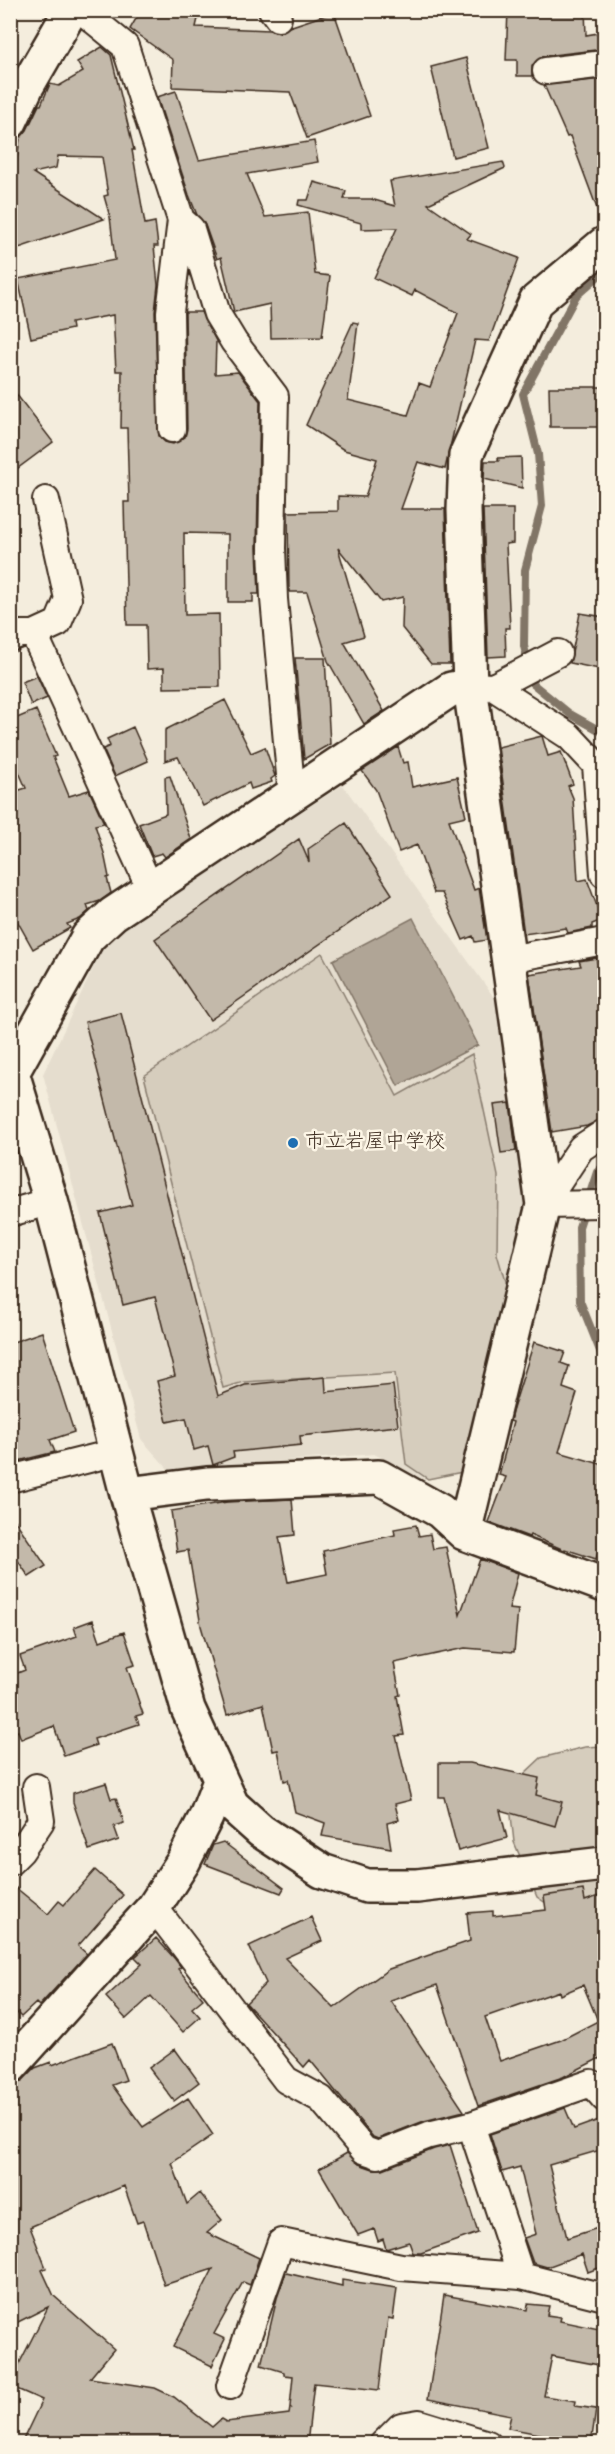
<svg xmlns="http://www.w3.org/2000/svg" width="615" height="2454" font-family="Dekko,'Klee One',sans-serif">
	<rect width="100%" height="100%" fill="#f4eddd"/>
	<filter id="ink" filterUnits="userSpaceOnUse"><feTurbulence type="fractalNoise" baseFrequency=".0167" numOctaves="2"/><feDisplacementMap in="SourceGraphic" scale="12" xChannelSelector="R" yChannelSelector="G"/><feConvolveMatrix kernelMatrix="1 2 1 2 8 2 1 2 1" color-interpolation-filters="sRGB"/></filter>
	<g filter="url(#ink)">
		<path fill="#e5ddce" d="M343,785L505,1013L534,1211L468,1459L423,1479L374,1454L169,1470L141,1439L43,1074L108,937Z"/>
		<path fill="#d6cdbd" stroke="#887c6e" stroke-width="1.5" d="M322,953L397,1096L472,1054L498,1176L497,1254L509,1295L462,1472L428,1479L406,1464L395,1373L244,1382L223,1388L144,1076Z
			M604,1746V1939L577,1924L537,1897L514,1842L508,1789L541,1758L585,1747Z"/>
		<path fill="#b0a596" stroke="#817466" stroke-width="1.5" d="M413,918L478,1045L398,1086L333,960Z"/>
		<g fill="none" stroke-linecap="round" stroke-linejoin="round">
			<path stroke="#817466" stroke-width="8" d="M604,271L576,296L523,394L538,454L542,506L525,570L524,646L533,684L570,714L604,733
				M604,1166L597,1172L579,1227L580,1301L604,1361"/>
		</g>
		<path fill="#c3b9aa" stroke="#3b2a1e" stroke-width="1.5" fill-rule="evenodd" d="M141,10H200L196,27L269,30L279,33L289,27L334,12L370,116L307,138L290,92L172,87L173,60L130,29Z
			M508,10H585L586,35L604,32V49L544,56L532,65V76H517V60H506Z
			M102,47L111,55L134,150H132L145,224L155,222L158,246H154L158,285L155,312L159,436L165,442L173,444L185,437L187,429L185,312H201L216,341L215,374L238,372L260,401L257,548L259,594H253V602H228V534L184,533L185,615L219,614L220,687L164,688V668L147,669L146,625H127L124,502H129L127,428H121L122,371H116L113,315L71,323L72,329L31,338L18,279L115,260L110,217L104,196L108,195L102,157L58,156L56,168L33,173L104,219L10,251V174L16,166L20,138L27,130L39,105H41L50,84L59,86L83,72L77,62Z
			M466,58L489,148L453,157L431,67Z
			M604,79V222H602L570,136L567,137L544,85Z
			M176,91L199,160L314,141L318,162L247,174L265,217L308,212L315,274L330,276L322,337L271,338L270,304L234,312L221,257L217,259L205,225L197,215L189,195L157,97Z
			M503,162L505,168L428,204L471,234L467,239L519,258L489,341L475,340L445,469L418,462L401,509H445L450,664H431L402,628L403,597L381,602L338,548L364,636L344,642L384,711L364,724L328,661L307,592H289L288,512L338,511V496L365,497L377,459L344,450L306,425L353,322L358,323L348,400L408,415L419,383L430,387L458,313L415,290L412,296L374,278L397,228L361,229V223L298,205L299,200H308L314,182L346,191L344,199H371L395,206L390,181Z
			M10,386L53,442L10,474Z
			M549,387H604V427H550Z
			M521,457L522,488L484,479L485,461H499L498,458Z
			M483,509H513V543L506,544L510,628H505L506,656L488,657Z
			M580,613L604,617V670L570,663Z
			M295,658H325L330,744L304,759Z
			M37,676L47,698L31,705L22,682Z
			M225,700L251,753L265,747L275,776L271,779L272,782L251,789L249,783L203,806L178,757L165,761V730Z
			M36,710L56,756L53,757L69,796L89,790L104,823L95,825L104,853L109,877L107,878L111,893L100,901L87,905L89,911L80,919L67,924L70,928L33,949L10,908V793L26,788L10,752V721Z
			M133,727L148,761L115,776L103,749L110,746L107,739Z
			M542,736L548,756L561,752L573,784L568,786L573,798L578,881L587,879L602,920L592,924V928L568,933L566,928L524,934L498,747Z
			M398,747L403,763L408,762L412,787L457,777L466,816L449,820L474,890L479,888L487,940L475,942L473,936L463,940L442,893H434L417,845L399,852L376,790L362,771Z
			M170,776L191,839L165,857L162,853L152,856L139,824L166,814L165,777Z
			M346,823L392,894L210,1020L155,939L299,839L309,862L308,849Z
			M597,958V962L604,961V1118L587,1126L552,1132L529,974L581,966L579,961Z
			M121,1013L218,1396L245,1385L325,1377L326,1392L393,1385L398,1426L300,1436L301,1445L233,1452L234,1457L213,1465L208,1446L194,1450L186,1418L167,1422L157,1381L175,1376L155,1297L123,1305L100,1213L132,1205L85,1022Z
			M510,1103L516,1151L501,1153L494,1105Z
			M42,1332L74,1432L50,1440L55,1452L10,1463V1343Z
			M534,1342L565,1352L561,1363L569,1366L563,1388L577,1393L559,1452L604,1465V1533L596,1559L565,1549L564,1550L530,1535L529,1537L489,1522L506,1477L499,1475L513,1422L510,1421L512,1412Z
			M292,1499L295,1535L279,1537L288,1582L327,1574L323,1551L395,1535L394,1529L416,1525L419,1536L430,1534L433,1549L446,1547L460,1615L480,1559L518,1573L509,1609L518,1610L514,1652L465,1648L394,1663L400,1695L397,1696L404,1735L396,1736L411,1800L395,1804L399,1820L387,1823L391,1848L322,1836L325,1823L295,1812L288,1780L284,1781L278,1750L273,1751L263,1704L227,1715L201,1626L188,1550L177,1552L171,1511L227,1502Z
			M10,1513L46,1566L29,1577L10,1549Z
			M93,1620L100,1641L124,1632L135,1665L127,1667L143,1714L136,1716L139,1724L94,1739L96,1745L64,1756L54,1726L21,1739L18,1731L10,1734V1676L25,1670L20,1656L77,1636L74,1627Z
			M439,1763H470L539,1778L536,1795L562,1802L555,1826L500,1810L507,1838L458,1851L444,1797H439Z
			M106,1783L111,1799L116,1798L124,1823L114,1826L119,1840L89,1850L73,1802V1793Z
			M223,1842L284,1888L281,1893L205,1864L213,1845Z
			M95,1870L123,1895L78,1946L87,1954L39,2006L36,2003L21,2017L10,2006V1883L48,1914L59,1901L64,1905Z
			M583,1890L585,1901L604,1894V2056L563,2077L478,2106L437,1985L391,2001L464,2111L424,2121L378,2139L373,2137L310,2060L304,2067L246,2003L266,1983L249,1946L311,1917L322,1941L285,1958L334,2008L389,1969L470,1941L467,1913L493,1911V1916L546,1910L544,1896ZM583,1985L598,2021L561,2040L500,2061L485,2017L559,1991L560,1995Z
			M156,1938L175,1959L181,1967L178,1969L203,1999L192,2008L200,2017L183,2032L151,1996L126,2019L106,1997L142,1964L135,1957Z
			M112,2043L126,2080L112,2085L143,2127L188,2098L213,2135L172,2163L187,2204L200,2193L222,2220L207,2233L259,2258L250,2285L243,2282L214,2334L225,2339L212,2366L173,2347L213,2269L164,2285L143,2221L137,2223L124,2186L30,2227L46,2268L42,2270L54,2296L114,2349L90,2378L155,2388L174,2397L212,2427L221,2419L226,2422L289,2414L290,2408H291L290,2407L293,2376L284,2375V2372L261,2365L277,2298L286,2273L342,2286V2280L397,2288L393,2319L388,2318L379,2390L314,2383L307,2444H21L42,2400L10,2386V2382L48,2307L10,2326V2085L23,2080L35,2068L51,2062L52,2065Z
			M175,2049L199,2082L174,2101L149,2068Z
			M565,2108L574,2129L604,2118V2149L549,2165L567,2238L604,2226V2266L588,2272L582,2254L547,2267L533,2263L524,2238L536,2234L520,2167L502,2172L490,2134Z
			M450,2145L478,2233L421,2253H413L409,2242L386,2249L383,2239L378,2241L374,2229L358,2235L319,2169L347,2153L359,2164L373,2169H383L434,2149Z
			M444,2295L527,2310L528,2304L549,2306L547,2315L561,2317L560,2321L604,2330L599,2365L552,2356L544,2396L576,2401L575,2406L596,2409L591,2444L508,2428L511,2415L428,2399Z"/>
		<g fill="none" stroke-linecap="round" stroke-linejoin="round">
			<defs>
				<path id="minor" d="M81,10L125,46L181,220L191,229L217,314L234,342L275,396L272,548L274,599L292,797
					M272,10L278,18
					M546,71L604,64
					M172,429L170,312L181,220
					M34,634L58,623L68,599L46,500
					M10,638L20,634H34L151,890
					M470,686L493,687L569,736L596,765L604,874
					M493,687L558,653
					M509,959L604,941
					M543,1205L581,1148L604,1133
					M543,1205L604,1204
					M10,1213L51,1201
					M10,1479L117,1452
					M10,1862L21,1851L41,1821L36,1787
					M154,1907L286,2080L321,2099L364,2150L378,2155L429,2135L471,2125L591,2083L604,2098
					M471,2125L521,2276
					M230,2386L281,2242L401,2267L521,2276L604,2297
					M383,2444L401,2426L419,2423L488,2444"/>
				<path id="tertiary" d="M10,122L27,86L71,10
					M10,1066L51,1201L127,1494L188,1709L232,1805L261,1831L322,1871L367,1886H417L604,1864
					M13,1071L88,937L113,914L451,689L470,686
					M127,1494L207,1484L379,1477L440,1511L464,1533L604,1585
					M464,1533L543,1205L470,686L464,510L466,455L536,301L604,244
					M10,2067L154,1907L183,1862L206,1817L220,1781"/>
			</defs>
			<use href="#minor" stroke="#3b2a1e" stroke-width="30"/>
			<use href="#tertiary" stroke="#3b2a1e" stroke-width="38"/>
			<use href="#minor" stroke="#fcf5e5" stroke-width="26"/>
			<use href="#tertiary" stroke="#fcf5e5" stroke-width="33"/>
		</g>
	</g>
	<circle fill="#1f6fb2" stroke="#fcf5e5" stroke-width="2" cx="293" cy="1143" r="6"/>
	<g text-anchor="middle" dominant-baseline="central" stroke-width="5" stroke-linejoin="round" paint-order="stroke">
		<g font-size="20" fill="#3b2a1e" stroke="#fcf5e5" text-anchor="start">
			<text x="305" y="1143">市立岩屋中学校</text>
		</g>
	</g>
	<rect width="615" height="2454" fill="none" stroke="#fcf5e5" stroke-width="36"/>
	<rect x="18" y="18" width="579" height="2418" fill="none" stroke="#3b2a1e" stroke-width="2" filter="url(#ink)"/>
</svg>
